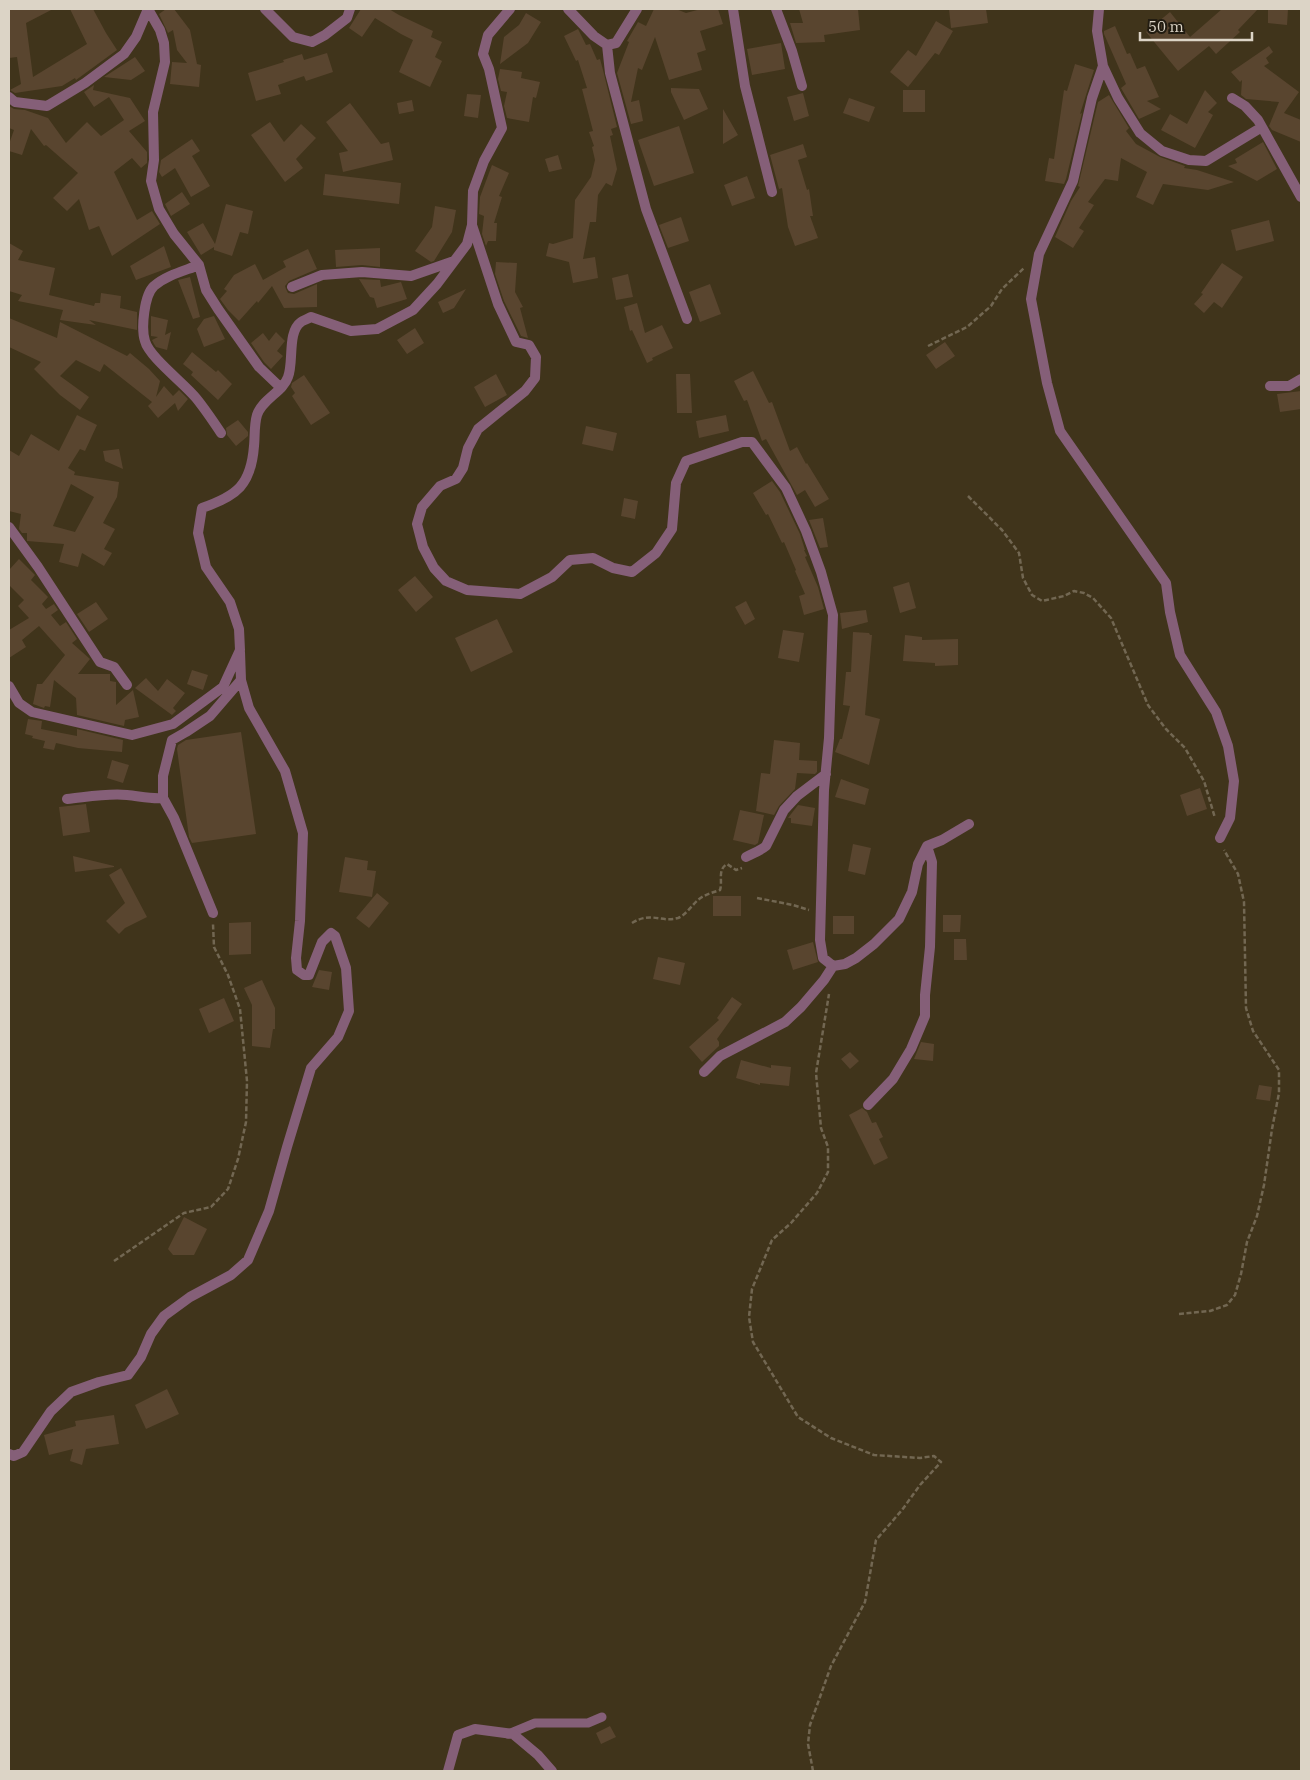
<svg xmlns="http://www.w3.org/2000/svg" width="1310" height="1780" font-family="'IBM Plex Serif',serif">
	<rect width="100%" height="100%" fill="#40341b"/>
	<path fill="#59452f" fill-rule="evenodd" d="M9,9H53L26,23L33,77L87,44L70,9H93L106,33L117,50L76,80L75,78L62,86L15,93L10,90L21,84L17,57L9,58Z
		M166,9H174L190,30L197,64L201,65L199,87L170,84L172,62L187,63L177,50L173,30L168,33L159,14Z
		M361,9H389L399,15L433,31L431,37L442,42L435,57L442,61L430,87L399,72L413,40L401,34L375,18L362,37L349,28Z
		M654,9H676L686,13L701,9H718L723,24L700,31L706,50L697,53L702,70L669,80L655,37L642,70L638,68L631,102L639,100L643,121L631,124L617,73L629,42L627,41L638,22L646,26Z
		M799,9H858L860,30L824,35L825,42L796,43L790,23H803Z
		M949,9H986L988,23L951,28Z
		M1222,9H1258L1238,30L1240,32L1216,54L1209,46L1178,71L1146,32L1170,12L1190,37Z
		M1268,9H1288L1287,25L1268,23Z
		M526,13L541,22L528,43L500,64L504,37L519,25Z
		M936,21L953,31L939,55L935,53L908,87L890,72L908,50L916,56Z
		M1115,26L1127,54L1130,53L1137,69L1145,66L1159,97L1147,101L1161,109L1139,119L1121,88L1126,84L1104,34V31Z
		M578,29L586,45L590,44L597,60L600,59L603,70L617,127L611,129L613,135L610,136L617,169L612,186L606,183L598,195L596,222H590L583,259L595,257L598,278L573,283L569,262L546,256L549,243L553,244L573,238L575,200L591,177L595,160L592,147L594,146L589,132L593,131L582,89L587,88L578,60L576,61L564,36Z
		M781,43L785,69L752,75L747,49Z
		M1269,46L1273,52L1266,58L1269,63L1264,66L1299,92L1284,113L1301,120V142L1272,130L1269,126L1279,102L1246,99L1241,95L1242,80L1240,82L1231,72Z
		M327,53L333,72L306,81L304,76L278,85L281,94L256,101L248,73L284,62L283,60L302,54L304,60Z
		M135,57L145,71L131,80L104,77Z
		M1075,64L1094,70L1080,114L1082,113L1066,179L1064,184L1045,181L1049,158L1054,159L1064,90L1067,91Z
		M500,69L522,72L521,78L540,82L536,98L533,97L529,122L507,118L504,106L507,92L501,91L498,79Z
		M94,85L93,90L130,98L145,121L129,131L147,152V163L141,168L132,158L114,172L137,220L152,211L160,224L112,256L99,226L89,230L79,199L67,211L53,198L78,173L46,145L44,146L31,129L22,155L9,151V144L14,130L9,128V106L14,109L25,110L48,118L66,143L87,122L101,136L124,120L109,97L94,107L84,92Z
		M671,88L699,89L708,109L684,120L671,92Z
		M903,90H925V112H903Z
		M1205,90L1217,103L1208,112L1213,115L1195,148L1161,130L1170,114L1187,124Z
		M803,93L809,116L794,121L787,97Z
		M467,94L481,95L478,118L464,116Z
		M1109,95L1129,128L1126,131L1136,144L1160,157L1185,166L1184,168L1197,170L1234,182L1208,190L1163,184L1153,205L1136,197L1147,172L1121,158L1118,181L1105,179L1088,202L1094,205L1079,228L1084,231L1073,248L1055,237L1071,201L1080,187L1078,186L1098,102Z
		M849,98L875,107L869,122L843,113Z
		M412,100L414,111L399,114L397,103Z
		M350,103L381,144L389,142L393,160L343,172L339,153L348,151L326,122Z
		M723,109L738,135L723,144Z
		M270,122L284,142L301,124L316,138L296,159L303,168L285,182L251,135Z
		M679,126L694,173L654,186L638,140Z
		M192,139L200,151L192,156L210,186L191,197L175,168L162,177L159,172L161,160Z
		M1263,142L1277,169L1257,181L1228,166L1237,163L1235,159Z
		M803,144L807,157L798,160L807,190L809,189L813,216H810L818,238L795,246L788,227L782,188L779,189L770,155Z
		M558,155L562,169L549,172L545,159Z
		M492,165L509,173L499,196L502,197L494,223H497L496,241H488L486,246L482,234L484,216L479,214L480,197Z
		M325,174L401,183L399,204L323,195Z
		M747,176L755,198L732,206L724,185Z
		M182,192L190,204L171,216L165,204Z
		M226,204L253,211L248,234L240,232L232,256L214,250V247L201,255L187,232L203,223L215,244Z
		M435,206L456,210L452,232L434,261L431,262L415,251L432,227Z
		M681,217L689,241L668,248L659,225Z
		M1269,220L1274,241L1236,251L1231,230Z
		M9,243L23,251L18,260L55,268L49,295L94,306L95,303H100L101,293L121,296L120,308L137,312V330L89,320L96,325L60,320L63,310L18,301L22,295L9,291Z
		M164,246L171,267L136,280L130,266Z
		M380,248V267L362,265L336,267L335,250Z
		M308,249L317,269L289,281L285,286L286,289L288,293L294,294L317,284V307L284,308L272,286L258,303L257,301L239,321L228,310L220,299L227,291L224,289L234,275L255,264L263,280L286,267L283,261Z
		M496,262L517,263L515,292L523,307L520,308L528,338L521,336L504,301L495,274Z
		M1222,263L1243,277L1222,308L1214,302L1204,313L1194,304L1203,294L1201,293Z
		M628,274L633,297L616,300L612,278Z
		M190,277L200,317L193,319L178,280Z
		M359,279L380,280L381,287L401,282L407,299L377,308L374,298L370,297Z
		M710,284L721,314L700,322L689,292Z
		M466,289L454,308L443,313L438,302Z
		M637,303L645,333L662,325L673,348L652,358L653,360L647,363L632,330L630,331L624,307Z
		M151,316L168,320L165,335L171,332L167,350L156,347L154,344L152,340L158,337L151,336Z
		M214,316L225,339L204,347L197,329L204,319Z
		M9,318L57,338L60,322L127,356L130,353L149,369L160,381L156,397L164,386L173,396L179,390L188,399L178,411L175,403L158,418L148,406L152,402L104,364L100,372L76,360L60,376L89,397L80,410L60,395L34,369L41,362L9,347Z
		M415,328L424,343L407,354L397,340Z
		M276,332L285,341L277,351L283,356L271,369L264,362L251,343L263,333L269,341Z
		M945,342L955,356L936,369L926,355Z
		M192,352L216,372L218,370L232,384L218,400L191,375L193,372L183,364Z
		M753,371L769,403L772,402L790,451L797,447L806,464L807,463L829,499L815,507L805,490L797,495L766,439L762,441L747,400L744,401L734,381Z
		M496,374L507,395L485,407L474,387Z
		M676,374H690L692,413H677Z
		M304,375L330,413L311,425L292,396L295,393L291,387L292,383Z
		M1301,391V409L1280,412L1277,394Z
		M77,415L97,425L85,451L80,449L68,468L75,472L74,475L119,482L117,497L103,523L115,529L104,549L112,553L104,566L82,553L78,567L59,562L64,544L27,541V533H22L19,529L21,514L9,511V450L19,456L31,434L59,451ZM71,484L94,497L75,532L53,526Z
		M726,415L729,431L699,438L696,421Z
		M238,420L248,432V436L236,446L227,435L226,428Z
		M586,426L617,433L613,451L582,444Z
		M119,449L123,469L105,461L103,451Z
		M772,481L780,492L800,534L805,550H804L807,556L805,557L818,587L824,609L804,615L799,596L805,594L795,571L796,570L784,542L782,543L768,514L766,515L753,493Z
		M624,498L638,501L635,519L621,516Z
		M823,518L828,547L820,548L809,520Z
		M19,559L35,575L31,580L48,597L42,604L46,609L54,604L58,610L51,615L60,626L66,622L77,639L72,643L90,659L78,674H110V681L116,682V705L133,690L139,717L125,720L124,726L77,715L76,698L54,680L50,707L45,706L44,708L33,704L37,684H42L65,655L39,626L22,640L26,647L9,658V630L29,618L18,606L24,600L9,585V570Z
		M415,576L433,597L416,612L398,590Z
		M909,582L916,608L900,613L893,587Z
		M746,601L755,619L745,625L735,607Z
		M96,602L108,619L89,632L77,614Z
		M866,610L868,622L842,629L840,613Z
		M497,619L513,652L471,672L455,638Z
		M783,630L804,633L799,662L778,658Z
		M853,632L869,633L870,635H872L865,715L880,719L869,765L835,752L840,739H842L850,706L843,705L846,672H851Z
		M905,635L922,637V640L958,639V665L935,666V663L903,661Z
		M192,670L208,675L203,690L187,684Z
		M146,678L158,691L167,679L185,693L173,708L176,711L172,715L135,688Z
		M28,719L42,721L41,729L77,736V729L123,740L122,752L78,748L56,743L54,750L43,748L45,741L32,738L33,736L25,734Z
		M241,732L256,834L192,843L189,837L177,749L178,745L186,740Z
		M774,740L800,743L799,760L817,761V772L815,774L797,773L795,789L779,806L774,815L756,811L761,773L770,774Z
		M112,760L129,765L123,783L107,778Z
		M841,779L869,789L865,805L835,797Z
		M1200,788L1207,809L1187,816L1180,795Z
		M86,804L90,832L63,836L59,807Z
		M798,805L815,808L812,826L791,823V818H788Z
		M740,810L764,815L758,843L755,845L733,840Z
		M853,844L871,848L865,875L848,871Z
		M73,856L114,866V867L75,872Z
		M345,857L368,861L367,870L376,871L372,897L339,892Z
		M121,868L147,917L125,928L119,934L106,921L125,903L109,875Z
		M377,893L389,903L369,928L356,918Z
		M713,896H741V916H713Z
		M943,915H961L960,932H943Z
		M833,916H854V934H833Z
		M251,922V954L229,955V923Z
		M954,939H966L967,960H954Z
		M813,942L818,962L793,970L787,950Z
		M658,957L685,963L680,985L653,979Z
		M319,970L332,972L329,990L312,987Z
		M262,980L275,1008V1029H273L270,1048L252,1046V1005L244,988Z
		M732,997L742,1004L717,1039L719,1042V1046L702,1062L689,1047L719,1020L717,1018Z
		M224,998L234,1021L209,1033L199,1009Z
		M921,1042L934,1044L933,1061L914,1059Z
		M850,1052L859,1061L850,1069L841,1059Z
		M741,1060L771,1068V1065L791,1067L789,1086L760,1083V1085L736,1078Z
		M1259,1085L1272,1087L1270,1101L1256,1099Z
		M862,1108L867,1112L872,1123L876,1122L883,1137L879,1139L888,1158L874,1165L849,1115Z
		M184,1217L207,1229L194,1255H173L168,1249Z
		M167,1389L179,1414L146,1429L135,1405Z
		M114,1415L119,1444L86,1449L82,1465L70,1461L73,1449L49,1455L44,1435L76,1426L75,1421Z
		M610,1726L616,1737L601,1744L596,1733Z"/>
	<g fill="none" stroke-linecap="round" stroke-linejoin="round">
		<path stroke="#726752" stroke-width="2.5" stroke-dasharray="5 2.5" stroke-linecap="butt" d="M928,346L967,327L991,306L1002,289L1024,268
			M968,496L1002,530L1019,553L1023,578L1032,595L1042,601L1064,596L1074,591L1084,593L1093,598L1111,618L1148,705L1166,729L1185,748L1204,781L1215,818
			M757,898L793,905L809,910
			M632,923C651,911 661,923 678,918C686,915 692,905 698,900C705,894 712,893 720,890C723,881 717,870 727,864L736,870L742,868
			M114,1261L184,1213L211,1207L228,1189L238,1159L246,1122L247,1081L240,1009L228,975L214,947L213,924
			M1179,1314L1210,1311L1227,1305L1235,1295L1241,1274L1247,1242L1257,1216L1264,1185L1272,1129L1279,1093V1070L1253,1031L1246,1008L1244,902L1238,874L1224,850
			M813,1771L808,1744L810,1725L831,1666L865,1602L876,1540L902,1510L920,1485L941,1462L934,1456L920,1458L874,1455L831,1438L798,1417L753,1342L749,1317L752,1289L772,1240L791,1223L817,1193L828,1172V1147L821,1128L816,1073L829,994"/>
		<path stroke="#855f78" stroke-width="9" d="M508,1734L535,1723H588L602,1717"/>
		<path stroke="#855f78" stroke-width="10" d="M148,9L160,30L164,43L165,62L153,112L154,160L151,181L159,209L174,234L199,265L206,290L218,309L259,367L281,388
			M265,9L293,37L312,42L325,35L347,18L350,9
			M568,9L594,36L607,45L616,43L637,9
			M733,9L745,86L772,192
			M776,9L792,51L802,86
			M1099,9L1097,31L1103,66L1092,98L1073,181L1039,254L1031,299L1047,383L1060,431L1166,583L1170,612L1180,655L1216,712L1228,746L1234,781L1230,818L1220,838
			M607,45L610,73L646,209L687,319
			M1103,66L1118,98L1140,133L1162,151L1189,160L1206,161L1262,127
			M9,97L15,102L47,106L85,83L124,54L136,37L148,9
			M1232,98L1245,106L1258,120L1301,197
			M472,225L498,304L516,342L529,345L536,357L535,378L525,391L478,429L468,448L463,468L456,479L440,486L422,507L417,524L423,547L434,568L446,581L467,590L520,594L552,577L570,560L593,558L613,568L632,572L656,553L672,529L676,483L686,461L742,442H752L786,488L806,531L821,572L833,615L829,738L824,790L820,940L823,958L833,966L845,964L856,958L874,944L899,919L912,892L918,864L927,846L942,840L969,824
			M199,265C184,271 167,275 154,286C144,295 141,329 145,341C149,357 185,384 196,398C205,409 213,421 221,433
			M292,287L322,275L362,272L411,276L454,261
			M1270,386H1289L1301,379
			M9,527L38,567L100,662L114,667L127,685
			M9,686L19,703L32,712L132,735L173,724L223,687L240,650L239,629L230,602L206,567L198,533L202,508C237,496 251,485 254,446C255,437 254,425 257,415C262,399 283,392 288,377C294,362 287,332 301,322C303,320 308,319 311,317L351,331L377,329L413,310L437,284L467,244L472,225L473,191L484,161L502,128L489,69L483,54L488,35L510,9
			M67,799C87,797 107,793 127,795C139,796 150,799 163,798
			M746,857C753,853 760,851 766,846L784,810L797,796L826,774
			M213,913L174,818L163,798V776L172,740L186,732L210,716L241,680
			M704,1072L720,1056L785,1022L801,1007L824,980L833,966
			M868,1105L893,1079L911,1049L925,1016V995L930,947L932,862L927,846
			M9,1454L14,1456L23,1452L51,1411L71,1392L99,1382L128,1375L141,1357L151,1334L164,1316L190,1297L231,1275L248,1260L269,1211L287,1147L311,1068L338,1037L349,1011L346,968L335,936L331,933L322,942L309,975H304L297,970L296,958L300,921L303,833L285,771L249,708L241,680L240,652
			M448,1771L458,1735L475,1729L513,1734L538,1755L552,1771"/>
	</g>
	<rect width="1310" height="1780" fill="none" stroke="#dcd4c6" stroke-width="20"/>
	<path d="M1140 32v8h112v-8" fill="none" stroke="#dcd4c6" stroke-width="2.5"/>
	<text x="1148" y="32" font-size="15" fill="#dcd4c6" stroke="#221c11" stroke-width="4" paint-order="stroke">50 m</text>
</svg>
